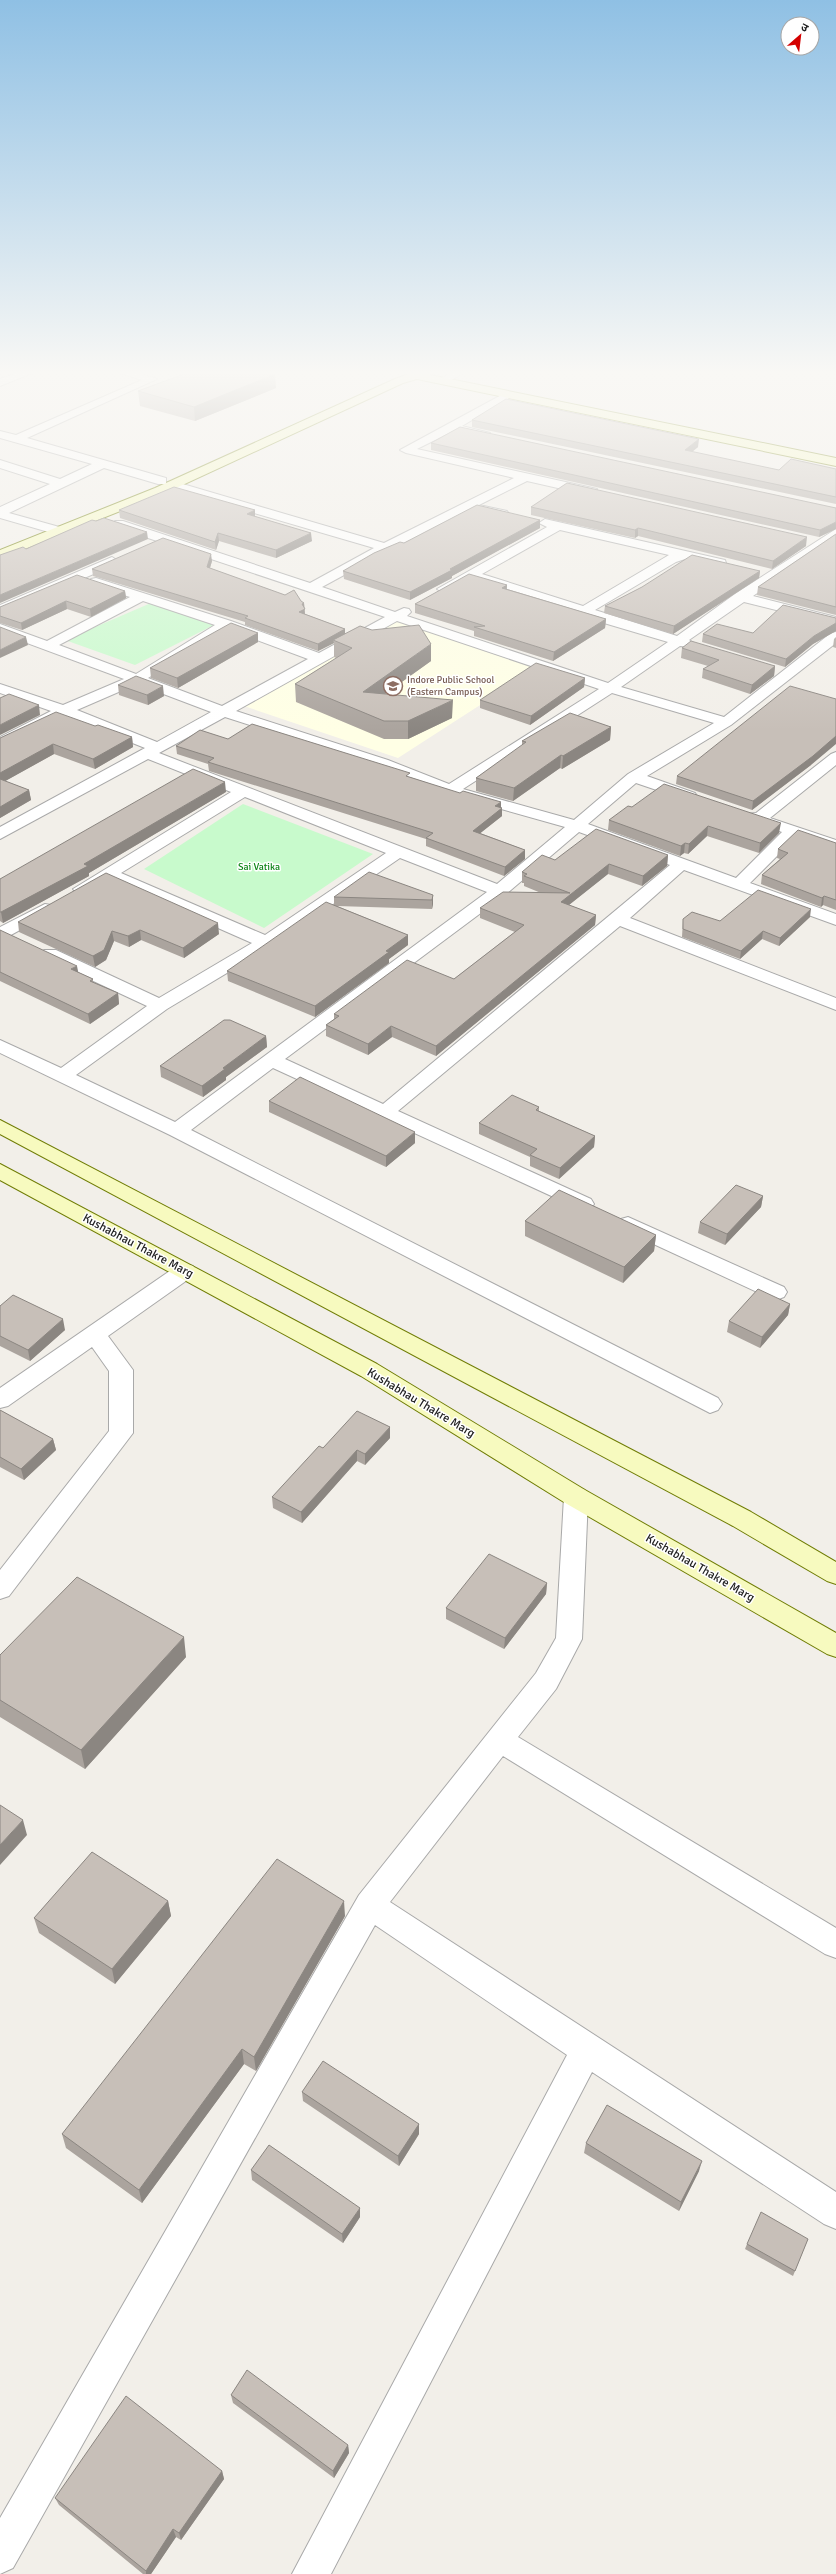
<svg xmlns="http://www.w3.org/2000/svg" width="836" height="2574" font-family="Signika,'Noto Sans Devanagari',sans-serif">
	<rect width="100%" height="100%" fill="#f2efe9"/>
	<path fill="#ffffe5" d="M395,621L539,667L398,758L241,705Z"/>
	<path fill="#c8facc" d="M151,603L214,625L135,665L65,640Z
		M243,804L373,854L264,928L144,869Z"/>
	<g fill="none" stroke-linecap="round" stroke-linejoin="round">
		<defs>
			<path id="street" d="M23,371H37L0,386V379Z
				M115,371H131L157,379L27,438L166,478V484H158L104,468L9,513L63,528L65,531L59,535L0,518V507L50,484L0,468V460L60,479L92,464L0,438V431L16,435L142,380Z
				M454,371H467L446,383L442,384L437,381Z
				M507,392L512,395L511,397L462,426L490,433V437L453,431L417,449L597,489V495L593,496L527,481L479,505L507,511L509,514L507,517L503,518L469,510L390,550L322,587L395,612L404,608L409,609L411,612L407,616L608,683L668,642L577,615L575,612L473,578L444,593L437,589L547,527L539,523L545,519L725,560L726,563L720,567L685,559L676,562L595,610L677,636L735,594L836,529V539L753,596L836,617V625L744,602L689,640L695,644L693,647L680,646L621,687L724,717L831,633L836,632V643L731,725L647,776L695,793L697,796L695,799H683L636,783L588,824L736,878L782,832L746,820L744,817L746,814L756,813L831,754L836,752V765L770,818L836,840V850L796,837L750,883L836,914V925L684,870L630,918L836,998V1010L620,926L398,1111L591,1199L594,1204L591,1209L584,1211L273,1068L191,1130L718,1398L722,1404L718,1410L710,1413L170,1135L0,1053V1040L61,1068L147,1006L44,958L41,954L44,950H56L159,998L252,943L109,880L88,893H76L73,889L231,792L148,759L0,839V827L145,748L65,716L0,748V737L51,711L0,693V684L63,705L124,679L0,633V624L47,641L130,597L91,585L89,582L91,579L96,578L231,621L319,653L385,617L115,527L113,524L115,521H123L310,583L374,548L168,488V482H176L384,543L514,478L406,453L400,450ZM560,530L669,555L583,606L482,574ZM143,601L215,625L136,674L59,645ZM397,621L599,689L449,784L388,760L236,711ZM227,629L308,659L222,706L148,678ZM137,684L211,712L157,742L77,710ZM612,693L714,723L628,774L574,820L463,789ZM225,717L378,766L444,793L565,827L497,884L159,753ZM245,797L386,853L265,935L121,873ZM579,832L670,865L383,1104L285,1059L505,895ZM400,858L487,892L175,1122L76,1075L167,1009L272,946Z
				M112,557L118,561L117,564L0,614V605Z
				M45,904L51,905L54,909L51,913L9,936L0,937V927Z
				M628,1217L784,1287L787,1292L784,1297L776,1300L768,1297L621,1229L617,1224L621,1219Z
				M185,1264L193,1266L196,1271L193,1276L108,1336L133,1370V1433L9,1596L0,1599V1570L109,1431V1371L92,1347L8,1406L0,1408V1388L177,1266Z
				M576,1488L585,1490L588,1497L582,1639L556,1689L518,1737L836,1928V1958L825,1954L503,1756L390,1902L836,2192V2229L824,2224L592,2072L331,2574H292L567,2055L375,1925L13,2568L0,2574V2518L359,1895L536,1673L556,1638L564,1497L567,1490Z"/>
			<path id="secondary" d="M437,371L430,375L836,458V466L417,379L403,383L163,494L0,559V550L155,488L395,379L414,372Z
				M0,1120L751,1512L836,1562V1584L827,1581L733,1526L0,1134Z
				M0,1164L377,1364L585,1490L836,1633V1657L827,1654L567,1504L361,1376L0,1180Z"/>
		</defs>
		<use href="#street" stroke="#a9a9a9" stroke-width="2"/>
		<use href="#secondary" stroke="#707d05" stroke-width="2"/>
		<use href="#street" fill="#fff" fill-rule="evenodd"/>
		<use href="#secondary" fill="#f7fabf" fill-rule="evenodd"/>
	</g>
	<path fill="#aba49e" d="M276,388L195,421L140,406L138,391Z
		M472,420L698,447L692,452L779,470L836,469V504L472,427Z
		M431,443L836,508V529L819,537L431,450Z
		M531,507L806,546L772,569L638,536L635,538L531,515Z
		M119,510L255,516L312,541L276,558L219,541L216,550L120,518Z
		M540,520V528L452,576V578L410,600L344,579L343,571L404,543Z
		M836,534V615L757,595L758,587Z
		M212,561L210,568L304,603L305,614L345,629V634L431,661L385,694L452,718L408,739H384L296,702L295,684L336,658L334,657V643L318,651L245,625V622L93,576L92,569Z
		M760,571L759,578L673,634L604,613L605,606Z
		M507,585V589L606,619L605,628L553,661L474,636V631L415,613V604Z
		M125,591L126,598L91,617L67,609L22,630L0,623V607Z
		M836,618V633V631L813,644L785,667L702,642L703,634L753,633Z
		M258,633V642L178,688L151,678L150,668Z
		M836,637V648L833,647L834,639Z
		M682,648L775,666L774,676L750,694L702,678L703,669L708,666L681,658Z
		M585,678L584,687L530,725L480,708V700Z
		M118,685L164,696L148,705L119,695Z
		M95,726L132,737L133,747L95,769L54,754L5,781L29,790L31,800L0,818V738Z
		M611,727L610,740L562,769L560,768L513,801L476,791V778L522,746V741Z
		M228,739L410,777L502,808V816L480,833L525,850V859L504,876L426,846V839L209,771L208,764L177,754L176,746Z
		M811,765L752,810L676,784L677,776Z
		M226,792L89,873V876L3,923L0,921V879Z
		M632,807L779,833L759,853L707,836L688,854L684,853L680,856L608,830L609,820Z
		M836,843V910L823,905L821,907L761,884L762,875L780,859L777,858L778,849Z
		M668,855L667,866L642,886L608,874L569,905L596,915L595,925L436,1056L392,1037L368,1055L326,1036V1025L334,1019V1014L454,979L515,932L480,918V908L541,893L524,886V883H522V872L555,860Z
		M433,895V904L432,909L337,906L408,935V945L389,959V963L315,1017L228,981L227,971L334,905V897Z
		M810,917L779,946L762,939L740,959L682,937L683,919L720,921Z
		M18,922L219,934L184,958L141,940L129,947L114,941L106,960L95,967L19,932Z
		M0,930L78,972L93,979V982L118,993L119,1004L90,1024L0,981Z
		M266,1036L267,1047L226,1077V1080L203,1097L161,1077L160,1066Z
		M269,1101L415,1143L386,1167L269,1112Z
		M539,1107V1111L595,1136L594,1147L559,1179L530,1166V1157L479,1134V1123Z
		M763,1196L761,1207L725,1245L698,1233L700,1222Z
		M525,1221L656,1235L654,1251L623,1283L525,1236Z
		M790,1304L788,1315L760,1348L727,1332L729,1321Z
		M0,1306L65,1330L30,1361L0,1346Z
		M0,1410L53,1439L56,1450L24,1480L0,1467Z
		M390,1438L365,1465L357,1461L302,1523L273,1508L272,1497L323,1448Z
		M547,1583L546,1594L504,1649L446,1619V1608Z
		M0,1655L186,1657L85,1769L0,1717Z
		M168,1901L171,1916L115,1984L39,1933L34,1918Z
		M345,1916L256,2071L244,2064L142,2203L66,2148L62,2134Z
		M302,2092L419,2124V2134L399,2166L303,2101Z
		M586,2143L699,2171L679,2211L584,2153Z
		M251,2170L360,2217L343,2243L252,2180Z
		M808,2239L793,2276L745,2249L747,2244Z
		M231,2395L348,2445L349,2453L334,2478L233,2403Z
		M222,2471L224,2479L181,2540L176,2537L151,2574H143L59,2505L55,2498Z"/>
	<path fill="#8b8681" d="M275,374L276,388L195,421L194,407Z
		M699,439L698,447L684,458L685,450Z
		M255,510V518L247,514Z
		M540,520V528L452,576V578L410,600V592L450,569Z
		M836,522V529L819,537L820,530Z
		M638,528V536L635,538V530Z
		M147,532L148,539L0,603V595Z
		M218,533L219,541L216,550L215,542Z
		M311,533L312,541L276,558V550Z
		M807,537L806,546L772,569L773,561Z
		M211,554L212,561L208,574L207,567Z
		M760,571L759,578L673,634L674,626Z
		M507,585L506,594L502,588Z
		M125,591L126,598L91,617L90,609Z
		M66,601L67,609L22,630L21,623Z
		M304,603L305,616L299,612L302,604Z
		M606,619L605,628L553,661L554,652Z
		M836,623V631L813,644L785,667L786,659L814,636Z
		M345,629V637L333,640L334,643L318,651V644Z
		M258,633V642L178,688L177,678Z
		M26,637L28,645L0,658V650Z
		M431,644V661L364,709L363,692Z
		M775,666L774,676L750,694L752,685Z
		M585,678L584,687L530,725L531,716Z
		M163,686L164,696L148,705L147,695Z
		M453,700L452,718L408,739V721Z
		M39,705L40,715L0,735V725Z
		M611,727L610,740L562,769L563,756Z
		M836,736V744L811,765L752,810L753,801Z
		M132,737L133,747L95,769L93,759Z
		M53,744L54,754L0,784V773Z
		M561,755L560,768L513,801L514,788Z
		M225,782L226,792L89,873V876L3,923L1,912Z
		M29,790L31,800L0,818V807Z
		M501,802V809L502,808V816L473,839V831L495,806Z
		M781,823L779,833L759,853L760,843Z
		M708,826L707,836L688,854L689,844Z
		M685,843L684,853L680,856L681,846Z
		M525,850V859L504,876L505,867Z
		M668,855L667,866L642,886L643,876Z
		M609,864L608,874L560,912L561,902Z
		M433,895V904L432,909V900Z
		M824,896L823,905L821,907L822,898Z
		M811,909L810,917L779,946L780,938Z
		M596,915L595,925L436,1056V1046Z
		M218,923L219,934L184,958L183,948Z
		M140,930L141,940L129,947L128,936Z
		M112,931L114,941L106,960L95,967L93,956Z
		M763,931L762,939L740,959L741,951Z
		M408,935V945L389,959V963L315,1017V1006L386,951Z
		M77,966L79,976L71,969Z
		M118,993L119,1004L90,1024L88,1014Z
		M391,1026L392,1037L368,1055V1044Z
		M266,1036L267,1047L226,1077V1080L203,1097L202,1086L223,1068Z
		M415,1132V1143L386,1167V1156Z
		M595,1136L594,1147L559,1179L560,1168Z
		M763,1196L761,1207L725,1245L727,1234Z
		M656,1235L654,1251L623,1283L624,1267Z
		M790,1304L788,1315L760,1348L762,1337Z
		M63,1319L65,1330L30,1361L28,1350Z
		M390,1427V1438L365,1465V1454Z
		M53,1439L56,1450L24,1480L21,1469Z
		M357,1450V1461L302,1523L301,1512Z
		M547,1583L546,1594L504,1649L505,1638Z
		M184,1637L186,1657L85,1769L81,1750Z
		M23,1820L27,1835L0,1865V1845Z
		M168,1901L171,1916L115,1984L112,1969Z
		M344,1901L345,1916L256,2071L254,2057Z
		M242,2049L244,2064L142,2203L139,2190Z
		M419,2124V2134L399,2166L398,2156Z
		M702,2161L699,2171L679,2211L681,2202Z
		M360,2208V2217L343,2243L342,2234Z
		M348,2445L349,2453L334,2478L333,2471Z
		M222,2471L224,2479L181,2540L179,2533Z
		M173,2529L176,2537L151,2574H146V2571Z"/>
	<path fill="#c7bfb8" stroke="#8b8681" d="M192,371H263L275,374L194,407L138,391Z
		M506,399L699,439L685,450L779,470L791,459L836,469V497L472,420Z
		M460,427L836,508V522L820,530L431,443Z
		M567,483L807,537L773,561L638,528L635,530L531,507Z
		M174,487L255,510L247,514L311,533L276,550L218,533L215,542L119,510Z
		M477,505L540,520L450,569L452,570L410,592L343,571L374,553L400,542L404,543Z
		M104,518L147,532L0,595V555L23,547L26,549L92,520L96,521Z
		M836,534V607L758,587Z
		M163,538L211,554L207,567L285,595L294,590L301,601L304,603L302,604L305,609L299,612L345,629L318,644L245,618L248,616L92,569Z
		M692,555L760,571L674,626L605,606L642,587Z
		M469,574L507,585L502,588L606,619L554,652L474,627L485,626L415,604Z
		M77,575L125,591L90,609L66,601L21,623L0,616V607Z
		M783,605L836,618V623L814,636L786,659L703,634L717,624L753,633Z
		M231,623L258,633L177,678L150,668Z
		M419,625L431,644L363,692L453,700L408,721H384L295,684L352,648L333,640L360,626L372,630Z
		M0,627L26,637L0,650Z
		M691,641L775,666L752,685L703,669L719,660L682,648Z
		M536,663L585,678L531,716L480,700Z
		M136,676L163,686L147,695L118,685Z
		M790,686L836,699V736L813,756L753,801L677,776Z
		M9,694L39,705L0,725V698Z
		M56,712L95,726L98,725L132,737L93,759L53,744L0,773V738Z
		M570,713L611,727L563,756L561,755L514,788L476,778L526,742L522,741Z
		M252,724L410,773L406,776L460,793L463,791L501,802L495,806L502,808L473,831L525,850L505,867L426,838L433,833L208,762L214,758L176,746L200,730L228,739Z
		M193,769L225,782L84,864L88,866L1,912H0V879Z
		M0,779L29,790L0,807Z
		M664,784L781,823L760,843L708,826L689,844L685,843L681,846L609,820L628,806L632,807Z
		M596,829L668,855L643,876L609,864L561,902L596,915L436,1046L391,1026L368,1044L326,1025L339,1016L334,1014L407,960L454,979L524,925L480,908L503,892L570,893L524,876L527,874L522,872L542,855L555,860Z
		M798,830L836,843V900L824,896L822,898L762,875L788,853L778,849Z
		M369,872L433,895L432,900L334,897Z
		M106,873L218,923L183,948L140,930L128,936L112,931L104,950L93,956L18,922Z
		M758,890L811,909L780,938L763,931L741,951L683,929V919L692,912L720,921Z
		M326,902L408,935L386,951L389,952L315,1006L227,971Z
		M0,930L77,966L71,969L93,979L90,981L118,993L88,1014L0,972Z
		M224,1020H230L266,1036L223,1068L225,1069L202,1086L160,1066Z
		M300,1077L415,1132L386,1156L269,1101Z
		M512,1095L539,1107L536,1110L595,1136L560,1168L530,1155L537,1149L479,1123Z
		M736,1185L763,1196L727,1234L700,1222Z
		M559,1190L656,1235L624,1267L525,1221Z
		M758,1289L790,1304L762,1337L729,1321Z
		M13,1295L63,1319L28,1350L0,1336V1306Z
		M0,1410L53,1439L21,1469L0,1457Z
		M357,1411L390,1427L365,1454L357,1450L301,1512L272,1497L319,1446L323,1448Z
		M489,1554L547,1583L505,1638L446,1608Z
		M77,1577L184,1637L81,1750L0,1700V1655Z
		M0,1805L23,1820L0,1845Z
		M92,1852L168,1901L112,1969L34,1918Z
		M277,1859L344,1901L254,2057L242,2049L139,2190L62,2134Z
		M323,2061L419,2124L398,2156L302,2092Z
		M607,2105L702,2161L681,2202L586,2143Z
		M269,2145L360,2208L342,2234L251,2170Z
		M761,2212L808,2239L795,2271L747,2244Z
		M247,2370L348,2445L333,2471L231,2395Z
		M126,2396L222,2471L179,2533L173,2529L146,2571L55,2498Z"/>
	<linearGradient id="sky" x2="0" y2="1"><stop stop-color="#8fc0e4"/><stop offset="0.51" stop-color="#f9f8f5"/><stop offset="1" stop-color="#f9f8f5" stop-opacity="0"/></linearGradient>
	<rect width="836" height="731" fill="url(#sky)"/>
	<defs>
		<symbol id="school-ring" viewBox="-11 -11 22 22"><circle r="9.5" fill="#fff" stroke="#8d6e63" stroke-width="1.5"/><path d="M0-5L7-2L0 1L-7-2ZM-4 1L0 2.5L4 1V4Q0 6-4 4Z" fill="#8d6e63"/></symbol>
	</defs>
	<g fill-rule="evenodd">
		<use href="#school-ring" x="382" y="675" width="22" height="22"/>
	</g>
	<g text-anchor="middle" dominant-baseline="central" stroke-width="3" stroke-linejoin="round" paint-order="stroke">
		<g font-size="10" fill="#785e54" stroke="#fff" text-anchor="start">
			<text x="407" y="680">Indore Public School<tspan x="407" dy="12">(Eastern Campus)</tspan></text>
		</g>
		<g font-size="10" fill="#0c8416" stroke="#fff">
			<text x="259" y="867">Sai Vatika</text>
		</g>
		<g font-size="12" fill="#222" stroke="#fff">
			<text transform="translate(138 1246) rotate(28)">Kushabhau Thakre Marg</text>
			<text transform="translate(421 1403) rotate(31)">Kushabhau Thakre Marg</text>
			<text transform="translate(700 1568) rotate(30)">Kushabhau Thakre Marg</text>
		</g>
	</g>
	<g transform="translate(800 36) rotate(28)"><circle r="19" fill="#ffffff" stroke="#a7a7a7"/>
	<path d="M0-3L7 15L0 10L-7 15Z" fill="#d40000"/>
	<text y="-6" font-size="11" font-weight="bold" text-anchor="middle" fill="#222222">उ</text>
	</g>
</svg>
